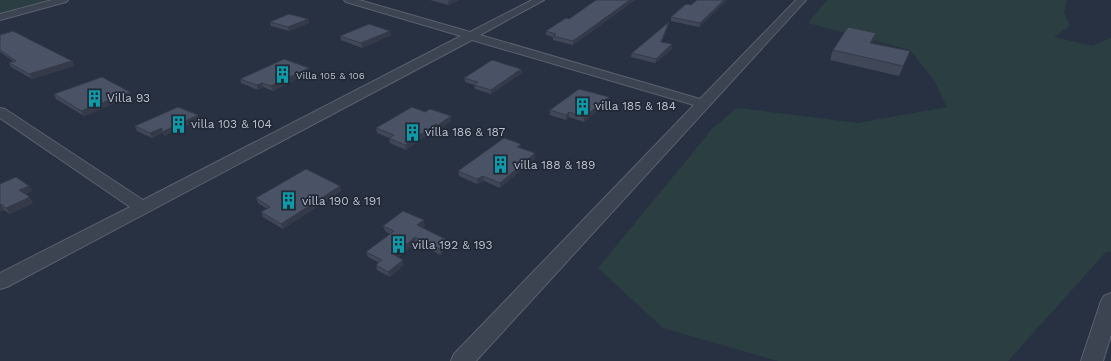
<svg xmlns="http://www.w3.org/2000/svg" width="1111" height="361" font-family="'Work Sans',sans-serif">
	<rect width="100%" height="100%" fill="#283141"/>
	<path fill="#2b3f43" d="M0,0H47L0,13Z
		M827,0H1067L1064,12L1070,26L1054,37L1092,46L1111,38V252H1106L1008,361H778L663,328L598,268L713,128L737,108L858,123L947,107L934,80L910,50L808,23Z"/>
	<g fill="none" stroke-linecap="round" stroke-linejoin="round">
		<defs>
			<path id="minor" d="M52,0H68L66,2L0,20V14Z
				M344,0H359L470,32L532,0H544L480,35L700,99L796,0H806L476,361H451L454,354L694,105L472,40L7,287L0,289V273L130,207L0,118V108L5,109L143,200L461,36L346,2Z
				M1111,293V335L1103,361H1081L1101,301L1104,296Z"/>
		</defs>
		<use href="#minor" stroke="#5a616e" stroke-width="2"/>
		<use href="#minor" fill="#3c4351" fill-rule="evenodd"/>
	</g>
	<path fill="#404757" d="M430,0H459L448,5Z
		M596,0H635L573,45L553,40V37L546,35V31L569,19Z
		M727,0L699,27L671,21V17L691,5Z
		M308,19L309,23L289,31L271,26L270,22Z
		M668,26L662,42L672,49L655,63L631,57L632,53Z
		M390,31L391,35L362,48L341,40L340,36Z
		M0,35L72,61L74,66L32,79L11,67L9,63L13,61L0,52Z
		M873,42L872,43L910,51L906,61L899,76L830,60L833,50Z
		M309,68L310,72L273,91L263,87L258,90L241,83L240,79Z
		M521,69L522,73L491,94L475,89L474,85L465,82L464,78Z
		M54,94L132,96L84,116L56,99Z
		M609,97V101L584,122L569,117L566,120L550,115V110Z
		M200,119L164,136L163,133L152,138L137,131L135,126Z
		M451,121L438,130L436,129L406,150L390,143L389,138L377,133L376,128Z
		M521,148L535,153V158L500,188L484,181L477,184L459,176L458,171Z
		M0,184L29,186L32,191L25,194L33,203L10,214L4,210L0,212Z
		M340,186L341,191L283,229L263,217L261,212L267,209L258,203L256,198Z
		M383,226H425L422,227L445,239L446,244L441,255L416,243L398,257L404,265L390,277L377,270L376,265L378,262L368,257L366,252L390,234L385,231Z"/>
	<path fill="#343a47" d="M451,0H459L448,5V1Z
		M630,0H635L573,45V41Z
		M724,0H727L699,27L700,23Z
		M308,19L309,23L289,31L288,27Z
		M669,22L668,26L660,46L661,42Z
		M390,31L391,35L362,48L361,43Z
		M876,33L873,42L867,53L870,43Z
		M672,44V49L655,63L656,59Z
		M910,51L906,61L899,76L903,66Z
		M72,61L74,66L32,79L29,74Z
		M309,68L310,72L273,91L271,86Z
		M521,69L522,73L491,94V90Z
		M262,83L263,87L258,90L257,85Z
		M130,92L132,96L84,116L81,111Z
		M609,97V101L584,122V117Z
		M569,112V117L566,120V115Z
		M198,115L200,119L164,136L163,133L152,138L150,133L162,128Z
		M451,116V121L438,130V125Z
		M436,124V129L406,150L405,145Z
		M521,144V149L517,147Z
		M535,153V158L500,188V183Z
		M483,176L484,181L477,184V179Z
		M29,186L32,191L23,195L19,190Z
		M340,186L341,191L283,229L281,224Z
		M30,197L33,203L10,214L6,208Z
		M1,204L4,210L0,212V205Z
		M424,220L425,226L418,230L417,225Z
		M415,237L416,243L395,260L394,255Z
		M445,239L446,244L441,255L440,249Z
		M403,260L404,265L390,277L388,272Z"/>
	<path fill="#4a5365" stroke="#343a47" d="M596,0H630L573,41L553,36L556,34L546,31L566,18L569,19Z
		M697,0H724L700,23L671,17L686,4L691,5Z
		M289,14L308,19L288,27L270,22Z
		M669,22L661,42L672,44L656,59L632,53Z
		M369,24L390,31L361,43L340,36Z
		M848,27L876,33L870,43L910,51L903,66L833,50Z
		M13,31L72,61L29,74L9,63L16,61L0,50V35Z
		M284,59L309,68L271,86L262,83L257,85L240,79Z
		M492,60L521,69L491,90L474,85L478,82L464,78Z
		M102,77L130,92L81,111L54,94Z
		M579,89L609,97L584,117L569,112L566,115L550,110Z
		M178,107L198,115L162,132V128L150,133L135,126Z
		M412,107L425,112L430,109L451,116L438,125L436,124L405,145L389,138L394,135L376,128Z
		M504,138L521,144L517,147L535,153L500,183L483,176L477,179L458,171Z
		M306,169L340,186L281,224L261,212L270,207L256,198Z
		M16,177L29,186L19,190L30,197L6,208L1,204L0,205V184Z
		M403,211L424,220L417,225L445,239L440,249L415,237L394,255L403,260L388,272L376,265L382,260L366,252L394,231L383,226Z"/>
	<defs>
		<symbol id="building-bare" viewBox="-9 -9 18 18"><path d="M-4-6H4V6H1V3H-1V6H-4ZM-2.5-4.3h1.7v1.8h-1.7ZM.8-4.3h1.7v1.8H.8ZM-2.5-1h1.7V.8h-1.7ZM.8-1h1.7V.8H.8Z" fill="#0f9aa8" stroke="#212836" stroke-width="2.5" paint-order="stroke"/></symbol>
	</defs>
	<g fill-rule="evenodd">
		<use href="#building-bare" x="270" y="62" width="25" height="25"/>
		<use href="#building-bare" x="82" y="86" width="25" height="25"/>
		<use href="#building-bare" x="570" y="94" width="25" height="25"/>
		<use href="#building-bare" x="166" y="112" width="25" height="25"/>
		<use href="#building-bare" x="400" y="120" width="25" height="25"/>
		<use href="#building-bare" x="488" y="152" width="25" height="25"/>
		<use href="#building-bare" x="276" y="188" width="25" height="25"/>
		<use href="#building-bare" x="386" y="232" width="25" height="25"/>
	</g>
	<g text-anchor="middle" dominant-baseline="central" stroke-width="3.5" stroke-linejoin="round" paint-order="stroke">
		<g font-size="10" fill="#b9bfcb" stroke="#212836" text-anchor="start">
			<text x="296" y="75">Villa 105 &amp; 106</text>
		</g>
		<g font-size="12" fill="#b9bfcb" stroke="#212836" text-anchor="start">
			<text x="107" y="98">Villa 93</text>
			<text x="595" y="106">villa 185 &amp; 184</text>
			<text x="191" y="124">villa 103 &amp; 104</text>
			<text x="425" y="132">villa 186 &amp; 187</text>
			<text x="514" y="165">villa 188 &amp; 189</text>
			<text x="302" y="201">villa 190 &amp; 191</text>
			<text x="412" y="245">villa 192 &amp; 193</text>
		</g>
	</g>
</svg>
